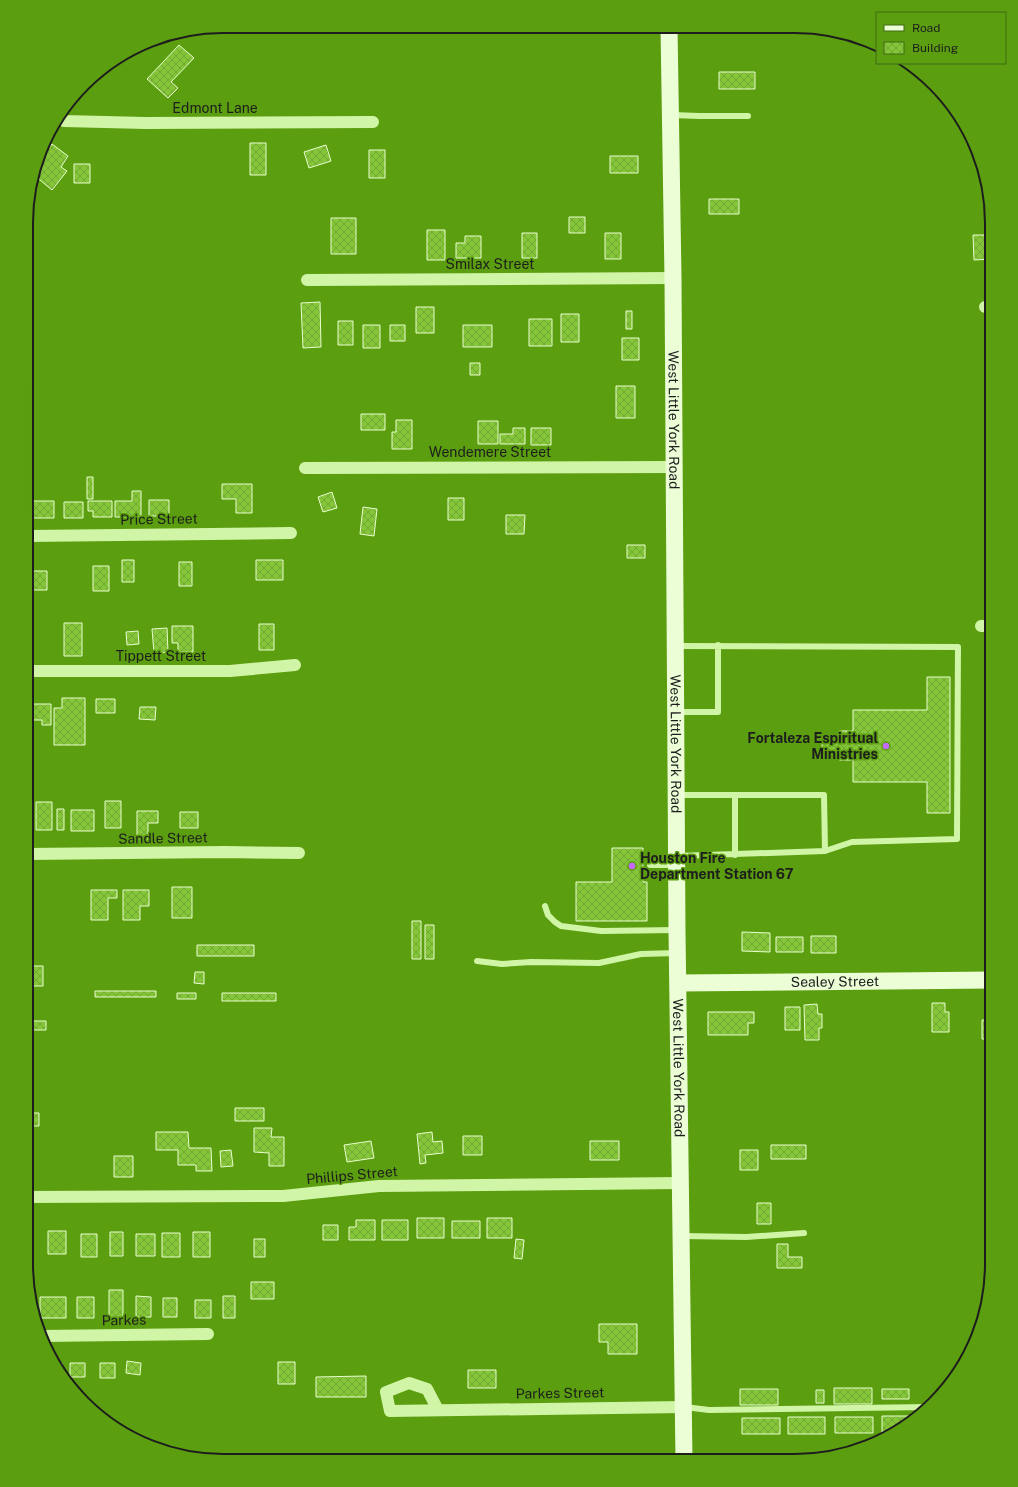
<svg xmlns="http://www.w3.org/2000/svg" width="1018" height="1487" font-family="'Public Sans',sans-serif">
	<defs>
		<pattern id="building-cross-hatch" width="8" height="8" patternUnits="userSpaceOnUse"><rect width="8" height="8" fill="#85c539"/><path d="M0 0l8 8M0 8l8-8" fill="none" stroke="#72a932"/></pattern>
	</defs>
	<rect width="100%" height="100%" fill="#5b9e10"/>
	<path fill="url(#building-cross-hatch)" stroke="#e9fecf" d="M179,45L194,58L171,82L178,88L168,98L147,79Z
		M719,72H755V89H719Z
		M250,143H266V175H250Z
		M52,144L68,156L61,167L67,171L52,190L35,176L41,158Z
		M326,145L331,161L309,168L304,152Z
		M369,150H385V178H369Z
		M610,156H638V173H610Z
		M74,164H90V183H74Z
		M709,199H739V214H709Z
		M569,217H585V233H569Z
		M331,218H356V254H331Z
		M427,230H445V260H427Z
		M522,233H537V258H522Z
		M605,233H621V259H605Z
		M973,235H992V259L974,260Z
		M465,236H481V258H456V243H465Z
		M320,302L321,347L303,348L301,303Z
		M416,307H434V333H416Z
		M626,311H632V329H626Z
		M561,314H579V342H561Z
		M529,319H552V346H529Z
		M338,321H353V345H338Z
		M363,325H380V348H363Z
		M390,325H405V341H390Z
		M463,325H492V347H463Z
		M622,338H639V360H622Z
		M470,363H480V375H470Z
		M616,386H635V418H616Z
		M361,414H385V430H361Z
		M396,420H412V449H392V432H396Z
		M478,421H498V444H478Z
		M513,428H525V444H500V434H513Z
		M531,428H551V445H531Z
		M87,477H93V499H87Z
		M222,484H252V513H236V499H222Z
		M132,491H141V517H115V501H132Z
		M332,492L337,508L323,512L318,497Z
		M448,498H464V520H448Z
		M149,500H169V516H149Z
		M30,501H54V518H30Z
		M88,501H112V517H93V511H88Z
		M64,502H83V518H64Z
		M363,507L377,509L374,536L360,534Z
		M506,515H525L524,534H506Z
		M627,545H645V558H627Z
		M122,560H134V582H122Z
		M256,560H283V580H256Z
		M179,562H192V586H179Z
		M93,566H109V591H93Z
		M32,571H47V590H32Z
		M64,623H82V656H64Z
		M259,624H274V650H259Z
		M172,626H193V652H178V643H172Z
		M167,628L168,652L154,653L152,629Z
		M138,631L139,644L127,645L126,632Z
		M927,677H950V813H927V782H853V760H839V754H822V738H839V731H853V710H927Z
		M62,698H85V745H54V708H62Z
		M96,699H115V713H96Z
		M27,704H51V725H42V720H27Z
		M140,707H156L155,720L139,719Z
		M105,801H121V828H105Z
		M36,802H52V830H36Z
		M57,809H64V830H57Z
		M71,810H94V831H71Z
		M137,811H158V823H148V839H137Z
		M180,812H198V828H180Z
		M612,848H643V882H647V921H576V882H612Z
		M172,887H192V918H172Z
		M91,890H117V898H108V920H91Z
		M123,890H149V906H140V920H123Z
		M986,905H992V929H986Z
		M412,921H421V959H412Z
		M425,925H434V959H425Z
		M742,932L770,933V952L742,951Z
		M811,936H836V953H811Z
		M776,937H803V952H776Z
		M197,945H254V956H197Z
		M26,966H43V986H26Z
		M195,972H204V984L194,983Z
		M95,991H156V997H95Z
		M177,993H196V999H177Z
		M222,993H276V1001H222Z
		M932,1003H945V1012H949V1032H932Z
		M817,1004L818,1014H822V1028H819V1040H805L804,1005Z
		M785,1007H800V1030H785Z
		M708,1012H754V1023H748V1035H708Z
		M990,1016H992V1039H982V1020H990Z
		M29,1021H46V1030H29Z
		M235,1108H264V1121H235Z
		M26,1113H39V1126H26Z
		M254,1128H272L271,1137H284V1166H269V1153L254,1152Z
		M156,1132H188L189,1148H211L212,1171H196V1165H178V1150H156Z
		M432,1132L433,1142L442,1141L443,1153L425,1155L426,1163L420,1164L417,1134Z
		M463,1136H482V1155H463Z
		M371,1141L374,1158L347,1162L344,1145Z
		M590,1141H619V1160H590Z
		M771,1145H806V1159H771Z
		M231,1150L233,1166L221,1167L220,1151Z
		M740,1150H758V1170H740Z
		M114,1156H133V1177H114Z
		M757,1203H771V1224H757Z
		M417,1218H444V1238H417Z
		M487,1218H512V1238H487Z
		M356,1220H375V1240H349V1227H356Z
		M382,1220H408V1240H382Z
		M452,1221H480V1238H452Z
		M323,1225H338V1240H323Z
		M26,1230H30V1252H26Z
		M48,1231H66V1254H48Z
		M110,1232H123V1256H110Z
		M193,1232H210V1257H193Z
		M162,1233H180V1257H162Z
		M81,1234H97V1257H81Z
		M136,1234H155V1256H136Z
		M254,1239H265V1257H254Z
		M516,1239L524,1240L522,1259L514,1258Z
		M777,1244H788V1257H802V1268H777Z
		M251,1282H274V1299H251Z
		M109,1290H123V1318H109Z
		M136,1296L151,1297V1317H136Z
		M223,1296H235V1318H223Z
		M40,1297H66V1318H40Z
		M77,1297H94V1318H77Z
		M163,1298H177V1317H163Z
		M195,1300H211V1318H195Z
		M599,1324H637V1354H608V1342H599Z
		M127,1361L141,1363L140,1375L126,1373Z
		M278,1362H295V1384H278Z
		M54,1363H62V1375Z
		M70,1363H85V1377H70Z
		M100,1363H115V1378H100Z
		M468,1370H496V1388H468Z
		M366,1376V1397H316V1377Z
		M834,1388H872V1404H834Z
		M740,1389H778V1405H740Z
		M882,1389H909V1399H882Z
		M816,1390H824V1403H816Z
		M882,1416H918L895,1432H882Z
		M788,1417H825V1434H788Z
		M835,1417H873V1433H835Z
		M742,1418H780V1434H742Z
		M788,1456H808V1459L788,1461Z"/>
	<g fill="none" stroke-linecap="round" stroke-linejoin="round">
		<path stroke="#d1f5a6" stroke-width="6" d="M672,115L699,116H748
			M676,646L958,647L957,839L852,842L825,851
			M677,712H718V645
			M677,795H824L825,851L677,856
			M735,855V795
			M650,865H676
			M545,906L548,915L555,922L561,926L601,931L676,930
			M477,961L502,964L531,962L599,963L641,954L677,953
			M683,1236L746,1237L804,1233
			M685,1407L709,1410L929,1407"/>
		<path stroke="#d1f5a6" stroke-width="12" d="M59,117L64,121L145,123L373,122
			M307,280L673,278
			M985,307H992
			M305,468L674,467
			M27,536L291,533
			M981,626H992
			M27,671H230L295,665
			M27,854L225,852L299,853
			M26,1197L283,1196L379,1186L681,1183
			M41,1336L208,1334
			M438,1410L427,1389L409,1383L386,1392L390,1411L683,1407"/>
		<g stroke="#ebfed6" stroke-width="17">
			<path id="s1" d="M669,27L673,278L677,930L684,1461"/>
			<path id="s2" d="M679,983L992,980"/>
		</g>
	</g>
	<g fill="#c66aff" stroke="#5b9e10" stroke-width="1.5">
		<circle cx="886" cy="746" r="4"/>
		<circle cx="632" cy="866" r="4"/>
	</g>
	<g text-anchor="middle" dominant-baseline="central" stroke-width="3" stroke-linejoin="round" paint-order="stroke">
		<g font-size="14" fill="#1d1d1d" stroke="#5b9e10">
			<text x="215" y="108">Edmont Lane</text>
			<text x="490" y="264">Smilax Street</text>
			<text stroke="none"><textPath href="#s1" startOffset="393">West Little York Road</textPath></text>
			<text x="490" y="452">Wendemere Street</text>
			<text transform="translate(159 519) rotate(-1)">Price Street</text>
			<text x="161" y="656">Tippett Street</text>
			<text stroke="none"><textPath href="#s1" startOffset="717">West Little York Road</textPath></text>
			<text transform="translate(163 838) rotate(-1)">Sandle Street</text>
			<text stroke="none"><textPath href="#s2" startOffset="156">Sealey Street</textPath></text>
			<text stroke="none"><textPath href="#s1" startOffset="1041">West Little York Road</textPath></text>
			<text transform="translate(352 1175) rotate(-5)">Phillips Street</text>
			<text transform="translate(124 1320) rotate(-1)">Parkes</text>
			<text transform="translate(560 1393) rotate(-1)">Parkes Street</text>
		</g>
		<g font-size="14" font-weight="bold" fill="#1d1d1d" stroke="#5b9e10" text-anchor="end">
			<text x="878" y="738">Fortaleza Espiritual<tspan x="878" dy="16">Ministries</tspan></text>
			<text x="640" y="858" text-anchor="start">Houston Fire<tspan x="640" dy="16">Department Station 67</tspan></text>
		</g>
	</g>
	<path d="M0 0H1018V1487H0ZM223 33H795A190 190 0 0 1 985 223V1264A190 190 0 0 1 795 1454H223A190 190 0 0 1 33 1264V223A190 190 0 0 1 223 33Z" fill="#5b9e10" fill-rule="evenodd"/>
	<path fill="none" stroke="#1d1d1d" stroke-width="2" d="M223 33H795A190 190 0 0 1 985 223V1264A190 190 0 0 1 795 1454H223A190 190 0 0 1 33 1264V223A190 190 0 0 1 223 33Z"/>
	<rect x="876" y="12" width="130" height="52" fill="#5b9e10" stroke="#426a15"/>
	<rect x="884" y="25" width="20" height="6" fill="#ebfed6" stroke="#426a15"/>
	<text x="912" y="32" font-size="12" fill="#1d1d1d">Road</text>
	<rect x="884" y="42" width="20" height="12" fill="url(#building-cross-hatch)" stroke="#426a15"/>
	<text x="912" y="52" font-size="12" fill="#1d1d1d">Building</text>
</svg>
